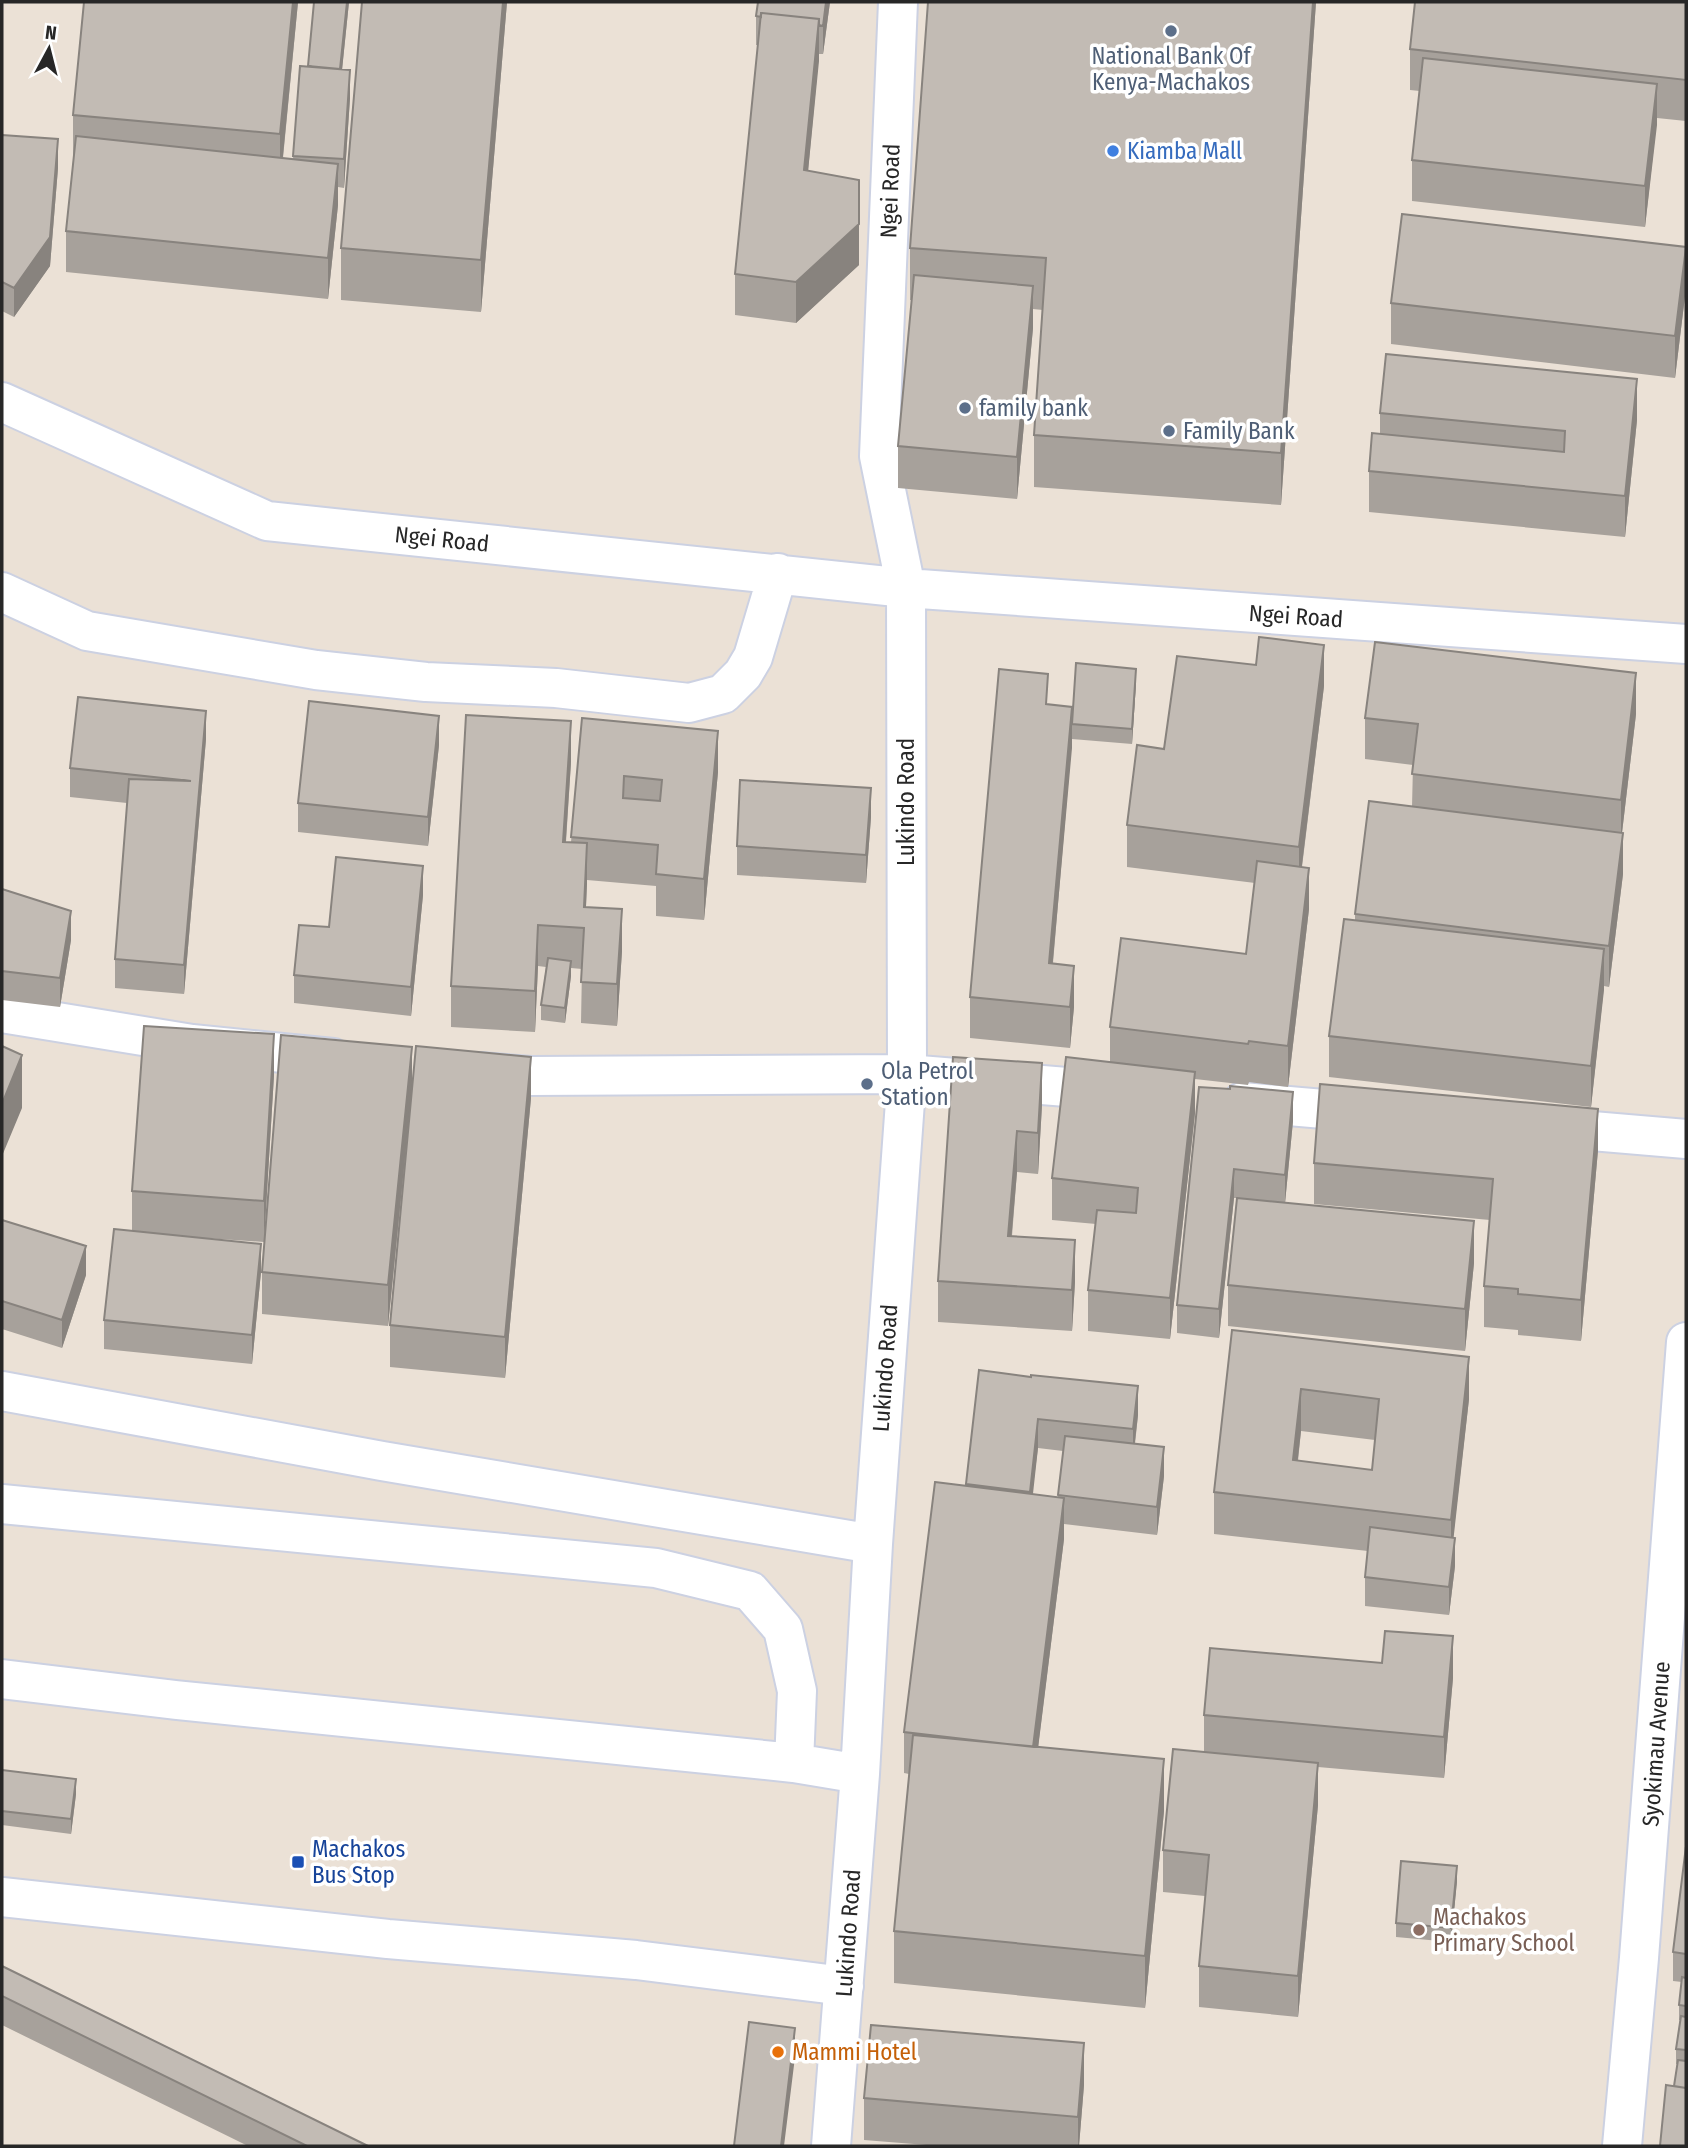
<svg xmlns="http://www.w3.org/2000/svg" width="1688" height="2148" font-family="'Fira Sans Condensed',sans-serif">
	<rect width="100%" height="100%" fill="#ebe1d6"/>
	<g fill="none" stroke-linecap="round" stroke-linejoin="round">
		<defs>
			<path id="minor" d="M2,402L267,521L906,588L1686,644
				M2,592L87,631L316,670L426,682L556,688L689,703L723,694L743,674L753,657L778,573
				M2,1013L192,1044L333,1058
				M480,1072L531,1076L907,1074L1116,1091
				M1242,1102L1370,1113
				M1545,1127L1686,1139
				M2,1391L382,1461L873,1544
				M2,1504L656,1568L750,1591L783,1629L797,1691L794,1763
				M2,1679L176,1700L794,1763L860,1774
				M2,1897L388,1939L636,1960L844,1986
				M831,2146L860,1774L873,1544L907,1074L906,588L879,456L898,2
				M1622,2146L1639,1958L1686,1342"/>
		</defs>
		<use href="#minor" stroke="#ccd1e2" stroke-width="42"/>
		<use href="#minor" stroke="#fff" stroke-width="38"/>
	</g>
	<path fill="#a7a19b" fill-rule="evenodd" d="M84,2H298L283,158L293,159L300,66H308L314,2H349L342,69L350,98L344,188L338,187V205L328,299L66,272V231L73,161V115Z
		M507,2L481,312L341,300V248Z
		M830,2L823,54H819L808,171L859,265L796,323L735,315V274L758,45H756V16Z
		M1316,2L1281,505L1034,487V435L1043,310L1033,309V328L1017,499L898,488V446L912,300H910V248Z
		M1686,2V121L1657,118L1645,227L1412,201V160L1420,91L1410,90V49Z
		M2,135L58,168L50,266L14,317L2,311Z
		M1686,288L1675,378L1391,344V303Z
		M1380,413L1637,420L1625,537L1369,512V471L1380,434Z
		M1136,683L1132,744L1072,739L1053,963L1074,1007L1070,1048L970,1038V997L1048,705L1072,707Z
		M1324,686L1302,867L1309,909L1288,1087L1249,1082L1248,1085L1195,1079V1113L1170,1339L1088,1331V1290L1096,1224L1052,1220V1178L1110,1062V1027L1246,954L1255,883L1127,867V825L1164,749Z
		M1636,714L1622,833L1623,874L1609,987L1604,986L1591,1107L1329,1077V1036L1355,920V914L1412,807L1413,765L1365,759V718Z
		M582,718L718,772L704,920L656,916V886L587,880L586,907L622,951L617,1026L581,1023L582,969L571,968V976L565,1023L541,1020V1005L546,967L538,966L535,1032L451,1027V986L571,762L566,842H571Z
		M206,739L184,994L115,988V959L127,803L70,797V768Z
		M439,745L428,846L298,832V803Z
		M871,817L866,883L737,875V846Z
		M2,889L71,940L60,1007L2,1000Z
		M423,895L411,1016L294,1003V975L329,927Z
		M953,1057L1042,1105L1038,1174L1017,1172L1012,1236L1075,1282L1072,1331L938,1322V1281Z
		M274,1075L264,1242L205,1238L261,1272L252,1364L104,1349V1320L132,1230V1191Z
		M1199,1087L1293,1121L1285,1203L1474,1263L1465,1351L1228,1326V1285L1237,1198H1234L1219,1338L1177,1333V1305Z
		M412,1088L531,1098L505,1378L390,1367V1325L412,1094L388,1326L262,1314V1272Z
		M1598,1150L1581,1341L1518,1335V1330L1484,1327V1286L1490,1220L1314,1204V1163Z
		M2,1220L86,1275L62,1348L2,1329Z
		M1232,1330L1469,1399L1453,1537L1455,1566L1449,1615L1365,1606V1577L1368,1551L1214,1534V1492ZM1301,1431L1375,1440L1372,1470L1298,1461Z
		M979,1370L1138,1415L1135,1444L1164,1476L1157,1535L1064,1524V1539L1038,1747L1164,1811L1145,2008L894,1983V1931L909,1774L904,1773V1732L966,1486ZM1038,1448L1063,1451L1058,1497L1032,1494Z
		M1453,1678L1444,1778L1318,1767V1805L1298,2017L1199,2007V1966L1205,1896L1163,1892V1850L1204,1752V1715Z
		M2,1770L76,1794L71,1834L2,1825Z
		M1686,1846V2146L1674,2086L1677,2064H1676V2049L1680,2020H1679V2005L1682,1982L1673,1981V1952Z
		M1457,1881L1451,1942L1396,1937V1923Z
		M2,1966L368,2146H248L2,2025Z
		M1084,2085L1079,2146H939L864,2140V2098Z"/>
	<path fill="#88837e" d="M293,2H298L280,186V134Z
		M347,2H349L340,90V75Z
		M503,2H507L481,312V260Z
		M826,2H830L823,54V26Z
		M1313,2H1316L1281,505V453Z
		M819,19V61L804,212V170Z
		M350,70V98L344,188V159Z
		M1657,84V125L1645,227V186Z
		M58,139V168L50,266L14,317V288Z
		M338,164V205L328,299V258Z
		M859,180V265L796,323V282Z
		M1686,247V288L1675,378V336Z
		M1033,286V328L1017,499V457Z
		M1637,379V420L1625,537V496Z
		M1324,645V686L1299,889V847Z
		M1136,669V683L1132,744V729Z
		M1636,673V714L1621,841V800Z
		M1072,707V748L1049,1004V963Z
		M206,711V739L184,994V965Z
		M439,716V745L428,846V817Z
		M571,721V762L563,883V842Z
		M718,731V772L704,920V879Z
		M871,788V817L866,883V855Z
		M1623,833V874L1609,987V946Z
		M587,843V884L584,948V907Z
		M423,866V895L411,1016V987Z
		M1309,868V909L1288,1087V1046Z
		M622,909V951L617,1026V984Z
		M71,911V940L60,1007V978Z
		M538,925V966L535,1032V991Z
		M1604,949V990L1591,1107V1066Z
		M571,961V976L565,1023V1008Z
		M1074,966V1007L1070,1048V1007Z
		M274,1034V1075L264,1242V1201Z
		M412,1047V1088L388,1326V1285Z
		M22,1055V1108L2,1156V1104Z
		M531,1057V1098L505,1378V1337Z
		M1042,1063V1105L1038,1174V1133Z
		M1195,1072V1113L1170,1339V1298Z
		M1293,1092V1121L1285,1203V1175Z
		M1598,1109V1150L1581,1341V1300Z
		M1017,1131V1172L1008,1277V1236Z
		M1234,1169V1198L1219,1338V1309Z
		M1474,1221V1263L1465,1351V1309Z
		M1075,1240V1282L1072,1331V1290Z
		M261,1244V1272L252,1364V1335Z
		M86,1246V1275L62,1348V1320Z
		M1469,1357V1399L1451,1561V1520Z
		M1138,1386V1415L1133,1458V1429Z
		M1301,1389V1431L1293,1501V1460Z
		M1038,1419V1448L1030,1521V1492Z
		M1164,1447V1476L1157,1535V1507Z
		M1064,1498V1539L1033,1789V1747Z
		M1455,1538V1566L1449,1615V1587Z
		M1453,1636V1678L1444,1778V1737Z
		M1164,1759V1811L1145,2008V1956Z
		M1318,1763V1805L1298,2017V1976Z
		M76,1779V1794L71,1834V1819Z
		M1457,1866V1881L1451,1942V1928Z
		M795,2028V2057L784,2146H781Z
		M1084,2043V2085L1079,2146H1078V2117Z"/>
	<path fill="#c2bbb4" stroke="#88837e" stroke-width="2" fill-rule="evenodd" d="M84,2H293L280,134L73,115Z
		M314,2H347L340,69L308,66Z
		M362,2H503L481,260L341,248Z
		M758,2H826L823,26L819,25V19L761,13V17L756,16Z
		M928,2H1313L1281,453L1034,435L1046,258L910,248Z
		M1415,2H1686V80L1410,49Z
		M761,13L819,19L804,170L859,180V224L796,282L735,274Z
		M1423,58L1657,84L1645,186L1412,160Z
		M300,66L350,70L344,159L293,156Z
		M2,135L58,139L50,237L14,288L2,282Z
		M76,136L338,164L328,258L66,231Z
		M1402,214L1686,247L1675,336L1391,303Z
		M914,275L1033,286L1017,457L898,446Z
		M1386,354L1637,379L1625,496L1369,471L1372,433L1564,452L1565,431L1380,413Z
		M1259,637L1324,645L1299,847L1127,825L1137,745L1164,749L1177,656L1256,665Z
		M1375,642L1636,673L1621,800L1412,774L1418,724L1365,718Z
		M1076,663L1136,669L1132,729L1072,724Z
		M999,669L1048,674L1046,704L1072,707L1049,963L1074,966L1070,1007L970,997Z
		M78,697L206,711L184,965L115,959L129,779L191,781L70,768Z
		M309,701L439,716L428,817L298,803Z
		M466,715L571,721L563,842L587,843L584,907L622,909L617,984L581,982L584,928L538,925L535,991L451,986Z
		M582,718L718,731L704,879L656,874L658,845L571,837ZM624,776L662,780L660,801L623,798Z
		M740,780L871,788L866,855L737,846Z
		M1369,801L1623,833L1609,946L1355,914Z
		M336,857L423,866L411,987L294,975L299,925L329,927Z
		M1257,861L1309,868L1288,1046L1249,1041L1248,1044L1110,1027L1121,938L1246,954Z
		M2,889L71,911L60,978L2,971Z
		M1344,919L1604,949L1591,1066L1329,1036Z
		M548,958L571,961L565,1008L541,1005Z
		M144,1026L274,1034L264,1201L132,1191Z
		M281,1035L412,1047L388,1285L262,1272Z
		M2,1046L22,1055L2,1104Z
		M416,1046L531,1057L505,1337L390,1325Z
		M953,1057L1042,1063L1038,1133L1017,1131L1008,1236L1075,1240L1072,1290L938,1281Z
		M1066,1057L1195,1072L1170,1298L1088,1290L1097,1210L1136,1213L1138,1188L1052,1178Z
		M1320,1084L1598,1109L1581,1300L1518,1294V1289L1484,1286L1493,1179L1314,1163Z
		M1230,1086L1293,1092L1285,1175L1234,1169L1219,1309L1177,1305L1199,1087L1230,1089Z
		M1237,1198L1474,1221L1465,1309L1228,1285Z
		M2,1220L86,1246L62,1320L2,1301Z
		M114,1229L261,1244L252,1335L104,1320Z
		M1232,1330L1469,1357L1451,1520L1214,1492ZM1301,1389L1379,1399L1372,1470L1293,1460Z
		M979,1370L1031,1377V1375L1138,1386L1133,1429L1038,1419L1030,1492L966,1484Z
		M1065,1436L1164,1447L1157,1507L1058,1495Z
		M935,1482L1064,1498L1033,1747L904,1732Z
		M1370,1527L1455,1538L1449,1587L1365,1577Z
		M1385,1631L1453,1636L1444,1737L1204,1715L1210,1648L1382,1663Z
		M913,1735L1164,1759L1145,1956L894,1931Z
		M1173,1749L1318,1763L1298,1976L1199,1966L1209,1855L1163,1850Z
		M2,1770L76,1779L71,1819L2,1811Z
		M1686,1846V1954L1673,1952Z
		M1401,1861L1457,1866L1451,1928L1396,1923Z
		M2,1966L368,2146H307L2,1996Z
		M1682,1977L1686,1978V2006L1679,2005Z
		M1681,2016L1686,2017V2050L1676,2049Z
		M749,2022L795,2028L781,2146H734Z
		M871,2025L1084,2043L1078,2117L864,2098Z
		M1678,2060L1686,2061V2088L1674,2086Z
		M1666,2085L1686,2088V2146H1660Z"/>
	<g fill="#5c6f8a" stroke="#fff" stroke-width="2.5">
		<circle cx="1171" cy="31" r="7"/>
		<circle cx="965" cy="408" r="7"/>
		<circle cx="1169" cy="431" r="7"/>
		<circle cx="867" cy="1084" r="7"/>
	</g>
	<circle fill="#3f7fe0" stroke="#fff" stroke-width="2.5" cx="1113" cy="151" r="7"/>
	<rect fill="#1a4fb4" stroke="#fff" stroke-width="2.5" x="291" y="1855" width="14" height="14" rx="3.5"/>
	<circle fill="#8d6e63" stroke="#fff" stroke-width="2.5" cx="1419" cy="1930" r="7"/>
	<circle fill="#e8710a" stroke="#fff" stroke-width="2.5" cx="778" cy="2052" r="7"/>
	<g text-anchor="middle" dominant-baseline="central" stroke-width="7" stroke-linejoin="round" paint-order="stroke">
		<g font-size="23" fill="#4e5e75" stroke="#fff" text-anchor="start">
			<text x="1171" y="56" text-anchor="middle">National Bank Of<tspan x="1171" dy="26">Kenya-Machakos</tspan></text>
			<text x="979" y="408">family bank</text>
			<text x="1183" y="431">Family Bank</text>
			<text x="881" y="1071">Ola Petrol<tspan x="881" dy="26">Station</tspan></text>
		</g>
		<g font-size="23" fill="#366cbe" stroke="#fff" text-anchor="start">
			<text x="1127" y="151">Kiamba Mall</text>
		</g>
		<g font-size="23" fill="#272727" stroke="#fff">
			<text transform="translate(890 191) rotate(-88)">Ngei Road</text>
			<text transform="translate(442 539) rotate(6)">Ngei Road</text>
			<text transform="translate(1296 616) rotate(4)">Ngei Road</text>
			<text transform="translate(906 802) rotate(-90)">Lukindo Road</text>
			<text transform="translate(885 1368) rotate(-86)">Lukindo Road</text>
			<text transform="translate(1656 1744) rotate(-86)">Syokimau Avenue</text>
			<text transform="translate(848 1933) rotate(-86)">Lukindo Road</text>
		</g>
		<g font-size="23" fill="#164399" stroke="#fff" text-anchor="start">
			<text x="312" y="1849">Machakos<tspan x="312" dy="26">Bus Stop</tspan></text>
		</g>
		<g font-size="23" fill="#785e54" stroke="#fff" text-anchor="start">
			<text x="1433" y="1917">Machakos<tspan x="1433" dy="26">Primary School</tspan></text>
		</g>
		<g font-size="23" fill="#c56008" stroke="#fff" text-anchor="start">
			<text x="792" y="2052">Mammi Hotel</text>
		</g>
	</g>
	<rect width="1688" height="2148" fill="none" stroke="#272727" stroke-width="7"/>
	<g transform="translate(49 49) rotate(7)" stroke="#ffffff" stroke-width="5" paint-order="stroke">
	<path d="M0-5L12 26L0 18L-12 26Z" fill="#272727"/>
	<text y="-10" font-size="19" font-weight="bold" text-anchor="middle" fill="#272727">N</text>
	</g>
</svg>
